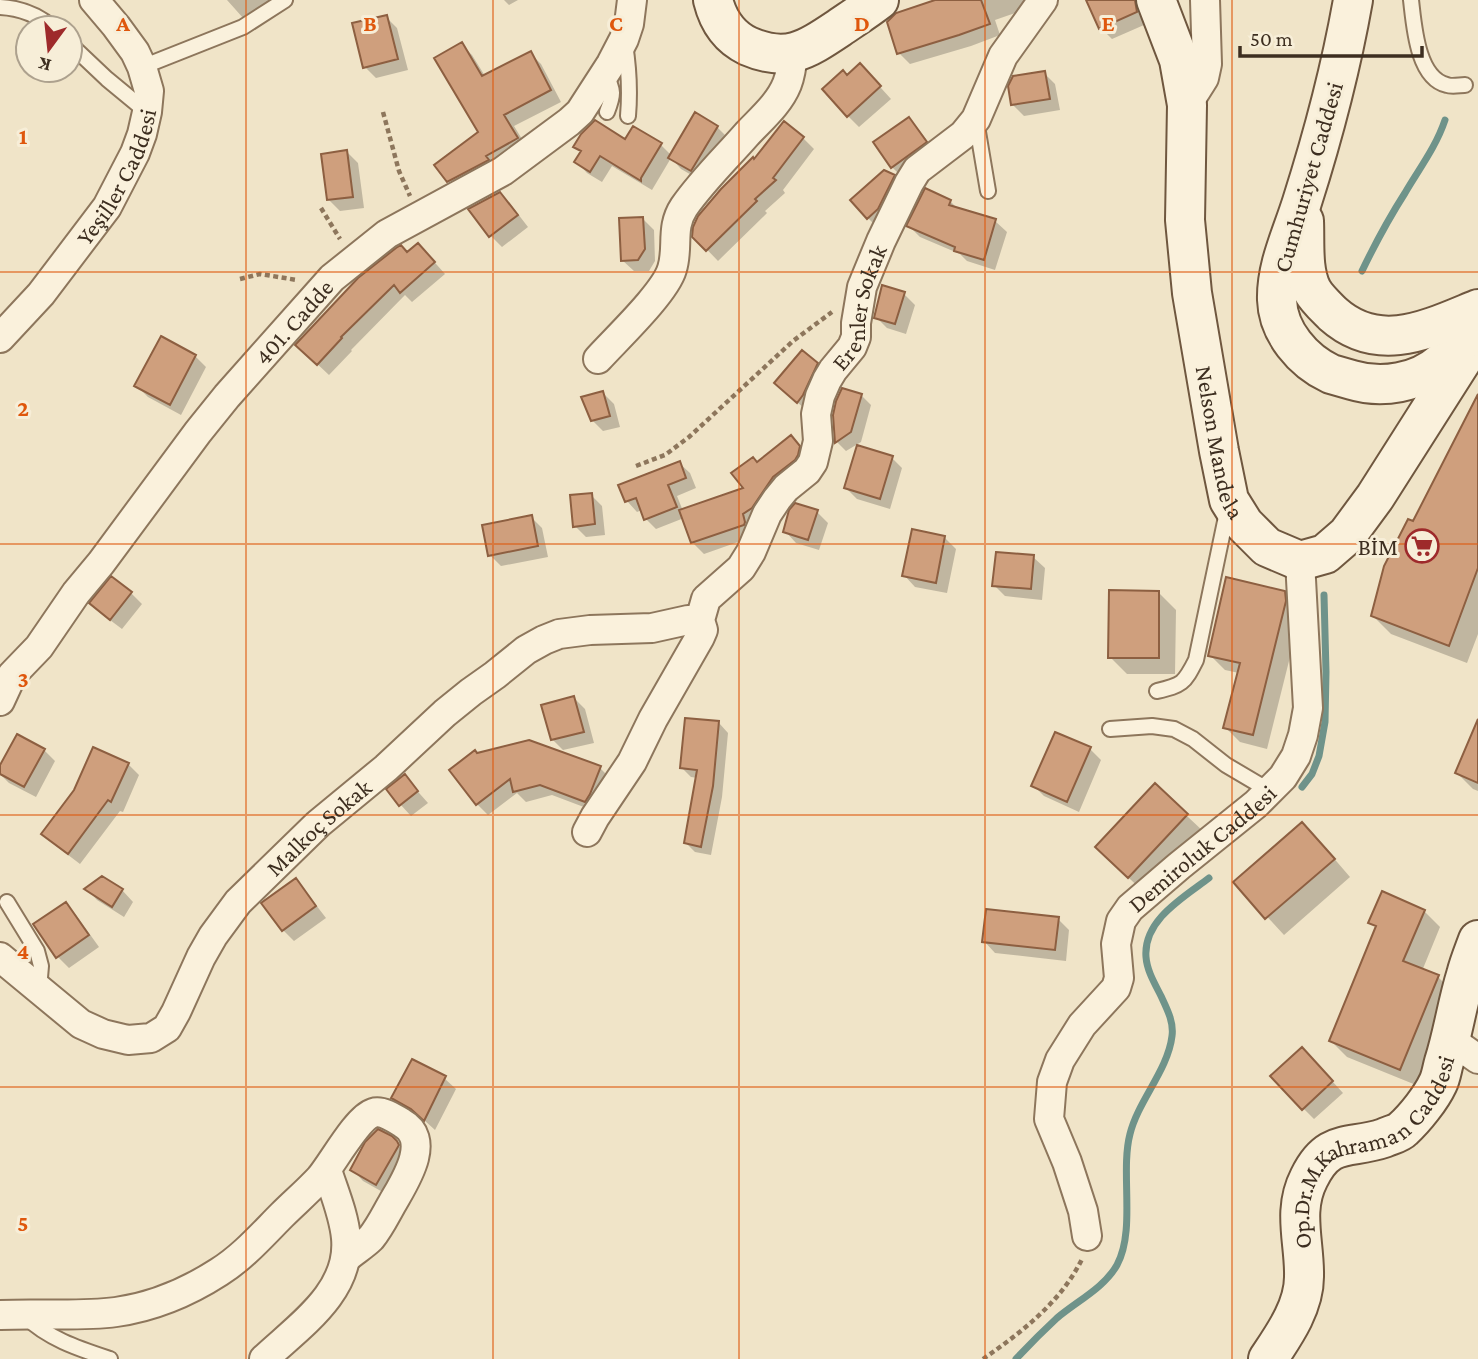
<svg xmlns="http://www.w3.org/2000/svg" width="1478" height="1359" font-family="'Crimson Pro',serif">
	<rect width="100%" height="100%" fill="#f0e4c8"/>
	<path fill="#0003" d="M227,0H294L252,28Z
		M504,0H518L509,5Z
		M940,0H1042L1038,5L995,20L1000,35L971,46L910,64L899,53Z
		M1088,0H1133L1144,25L1112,39L1101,28Z
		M386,17L397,28L408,70L376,78L365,67Z
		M461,44L472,55L485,76L530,53L541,64L561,102L514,126L528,149L460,192L437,166L481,133Z
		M1044,73L1055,84L1060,110L1024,116L1013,105Z
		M847,77H871L891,99L859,127L848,116Z
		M909,119L920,131L937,154L903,178L892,167Z
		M784,124L803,138L814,149L783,190L785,193L765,211L767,213L718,261L694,236Z
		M717,127L728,138L702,181L681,169L671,158L652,190L612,166L602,182L587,173L576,161L582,153L575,146L626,141L634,128L661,145L671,155Z
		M347,152L358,163L364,208L340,211L329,200Z
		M894,176L905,187L879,229L868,218Z
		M500,194L511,205L528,227L502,247L491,236Z
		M950,201L959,210L995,221L1007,232L995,270L967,261L960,254L920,237L909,226Z
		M642,218L654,230L655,261L649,271H634L622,260Z
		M408,255L429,256L445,274L412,302L405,295L351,350L352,351L329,375L297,345Z
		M904,294L915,305L906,334L887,328L876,317Z
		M195,356L206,367L181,415L148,397L137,386Z
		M817,364L828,376L809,412L787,394Z
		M603,393L614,404L620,427L603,431L592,420Z
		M861,395L871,405L861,442L846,451L836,441Z
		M1478,397V634L1467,663L1391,634L1373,616L1414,523Z
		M791,437L810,459L755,536L704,554L692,542L684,518L656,529L646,519L642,510L637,512L627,501L679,463L690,473L696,488L677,496L683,511L745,489L757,463Z
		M892,458L902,468L890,509L857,499L846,488Z
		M591,495L602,506L605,535L586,537L575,526Z
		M817,512L828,523L819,550L796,543L785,531Z
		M531,517L542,528L548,557L501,566L490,555Z
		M945,538L956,549L947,593L915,587L904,575Z
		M1033,557L1045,568L1042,600L1005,596L994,585Z
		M1284,592L1299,607L1300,617L1267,749L1240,742L1225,727L1239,673L1225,670L1210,655Z
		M131,593L142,604L122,629L102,614L91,603Z
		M1159,593L1176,610L1175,674H1127L1110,657Z
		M574,698L585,709L594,743L563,750L552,739Z
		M719,723L728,733L722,797L711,855L695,852L686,843L698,778L691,777L682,768Z
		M1478,723V791L1473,789L1457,773Z
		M1090,749L1101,760L1079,812L1044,796L1033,785Z
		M44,750L55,761L36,797L9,783L0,774V769Z
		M477,755L600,768L611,779L597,812L552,795L526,802L517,793L488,815L477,804Z
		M128,764L139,775L123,812L120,811L80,864L55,845L43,834Z
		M404,776L428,803L411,816L400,804Z
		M1155,786L1204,832L1146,894L1114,864Z
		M1319,841L1350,877L1284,935L1235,882Z
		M295,880L306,892L326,918L294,941L283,930Z
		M87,889L122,890L133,902L124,917L97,900Z
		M65,904L76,915L99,947L69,968L58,957L35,925Z
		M1424,911L1440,927L1422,971L1438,977L1454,993L1416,1085L1347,1057L1331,1041L1377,928L1370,922Z
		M1058,919L1069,930L1066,961L995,953L984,941Z
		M1313,1060L1343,1093L1314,1119L1303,1108Z
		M444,1078L456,1089L435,1130L424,1120L404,1109L393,1098Z
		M391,1138L409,1156L388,1195L363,1181L352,1169Z"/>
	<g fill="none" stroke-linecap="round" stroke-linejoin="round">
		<path stroke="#6f938a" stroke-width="7" d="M1362,271C1375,244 1389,218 1405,193C1419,169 1436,147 1445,120
			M1302,787L1312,774L1319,756L1325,722L1326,672L1324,595
			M1016,1359C1029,1345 1043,1331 1057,1318C1077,1301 1104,1288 1117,1265C1136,1230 1120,1172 1130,1134C1138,1101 1168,1070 1172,1036C1174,1022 1167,1009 1161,996C1155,984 1147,971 1146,957C1143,920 1184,897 1209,878"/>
	</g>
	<path fill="#cf9f7d" stroke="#8d5f41" stroke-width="2" d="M935,0H981L990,24L959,35L897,54L887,22L896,13Z
		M1086,0H1135L1137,12L1099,29Z
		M387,15L398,59L363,68L352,23Z
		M462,42L482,76L531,51L551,90L504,115L518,138L486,156L489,160L447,182L434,165L478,132L434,58Z
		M860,63L881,86L847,117L822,89L843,70L847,75Z
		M1045,71L1050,99L1011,105L1008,86L1013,76Z
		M695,112L718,126L691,171L668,158Z
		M909,117L927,142L891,168L873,142Z
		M595,120L625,139L633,126L662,143L641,178V181L600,156L590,172L574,162L581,151L573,147L581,134Z
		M784,121L804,137L773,178L776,180L755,199L757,201L706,251L692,237L693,227L698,216L721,189L753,157L754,159Z
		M347,150L353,197L327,200L321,154Z
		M884,170L895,175L878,209L867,219L850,200Z
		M925,188L951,200L949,205L996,219L984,260L954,251L955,247L906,226Z
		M500,192L518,215L489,237L468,209Z
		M643,217L645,249L638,260L621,261L619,218Z
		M418,243L435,262L400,293L394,285L341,337L342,338L317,365L295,345L358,278L396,248L401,245L407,252Z
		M882,285L905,292L895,324L874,318Z
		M161,336L196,355L170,405L134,386Z
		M802,350L818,363L803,395L797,403L774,383Z
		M842,388L862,394L851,432L835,443L833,415L836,401Z
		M603,391L610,416L591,421L581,397Z
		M1478,394V568L1449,646L1371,616L1384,566L1408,519L1413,521Z
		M791,435L800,446L798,455L795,460L773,477L752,508L743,514L745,522L744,525L691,543L679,510L743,488L731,473L753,457L757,462Z
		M857,445L893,456L880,499L844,488Z
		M680,461L686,478L668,485L677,507L644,520L636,498L625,502L618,485Z
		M592,493L595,524L573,527L570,495Z
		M795,503L818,510L808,540L783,532L789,510Z
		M532,515L538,546L488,556L482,525Z
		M912,529L945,536L936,583L902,576Z
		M996,552L1034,555L1031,589L992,586Z
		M111,576L132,592L110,620L89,603Z
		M1226,577L1285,591L1286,601L1253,735L1223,728L1240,663L1208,656Z
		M1109,590L1159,591V658H1108Z
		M574,696L584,732L551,740L541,705Z
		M685,718L719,721L713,786L701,847L684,843L697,770L680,768Z
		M1478,719V783L1455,773Z
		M1055,732L1091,747L1067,802L1031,786Z
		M17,734L45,749L24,787L0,774V765Z
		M529,740L601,766L590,794L585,802L540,785L513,792L510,779L476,805L449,770L475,750L477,753Z
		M93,747L129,763L111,802L108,800L68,854L41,834L74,790Z
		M405,774L418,791L399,806L386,789Z
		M1155,783L1188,814L1128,878L1095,847Z
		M1302,822L1335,859L1265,919L1233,882Z
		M102,876L123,889L112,907L84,889Z
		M296,878L316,906L282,931L261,903Z
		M1382,891L1425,910L1403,961L1439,975L1400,1070L1329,1041L1376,926L1368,923Z
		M66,902L89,935L56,958L33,924Z
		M986,909L1059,917L1055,950L982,942Z
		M1302,1047L1333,1081L1302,1110L1270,1076Z
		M412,1059L446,1076L424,1121L411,1109L391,1098Z
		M378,1129L392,1136L397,1141L399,1145L376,1185L350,1170L365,1142Z"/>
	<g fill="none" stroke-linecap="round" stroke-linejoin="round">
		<defs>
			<path id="lane" d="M1411,0C1414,25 1417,78 1447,85C1452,87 1460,85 1465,85
				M0,7C20,8 38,15 53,28
				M70,44L107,79L147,112
				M625,44C629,69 630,92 628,116
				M142,67L243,27L285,0
				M605,73C614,91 614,94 607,112
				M976,120L988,191
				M1157,691C1182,685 1184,684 1196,660L1227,512
				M1110,729L1152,726L1174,729L1193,739L1226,765L1270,791
				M7,902L37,951L41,966L39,989
				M25,1316C48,1339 80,1349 110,1359"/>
			<g id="street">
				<path d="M1187,105L1204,78L1207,64L1205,0"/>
				<path id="s1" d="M0,338L41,294L107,207L135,153L142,134L147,112L149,91L142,67L135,52L116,26L94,0"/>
				<path d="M598,359C616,339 665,293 672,269C679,247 670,228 684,207C702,181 726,158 747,134C761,119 779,104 787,84C791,74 792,64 793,53"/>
				<path id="s2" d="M0,701L12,675L39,647L76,593L101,563L198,432L227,396L316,296L332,278L387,234L503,171L569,122L580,112L611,64L624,39L629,24L632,0"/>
				<path id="s3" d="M587,832L595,817L632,762L653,719L700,637L703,630L700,620L706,599L741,568L751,552L767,514L777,499L786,488L807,471L813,462L818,441L816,414L820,396L827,380L833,370L852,347L856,337V323L862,287L881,241L909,183L917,170L963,135L976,119L1003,56L1043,0"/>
				<path id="s4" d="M0,957L81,1024L103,1034L128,1040L151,1038L167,1028L176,1012L201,957L213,936L238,902L318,824L386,768L445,713L471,692L495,675L526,650L544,640L559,634L590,630L652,628L688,620H700"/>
				<path d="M1451,1040L1478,1059"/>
				<path id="s5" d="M1087,1236L1083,1211L1067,1162L1049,1119L1052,1082L1060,1060L1082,1025L1116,988L1119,978L1116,944L1121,921L1130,908L1179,866L1256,804L1283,777L1296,756L1303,735L1308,708L1300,561"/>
				<path d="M0,1315C39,1313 78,1317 116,1312C152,1307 188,1292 219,1272C243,1257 262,1235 282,1215C294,1203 308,1191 320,1178C332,1164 357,1118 373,1113C382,1110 394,1118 402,1123C432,1140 405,1181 393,1202C386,1214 380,1227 371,1238C364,1245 354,1251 346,1258"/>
				<path d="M264,1359C299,1326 351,1292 346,1238C344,1215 334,1192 327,1170"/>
			</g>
			<g id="secondary">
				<path d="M713,0C718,20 729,37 748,46C787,63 806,50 839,28C852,19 866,10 879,0"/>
				<path id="s6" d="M1156,0L1179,60L1187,105L1185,220L1192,293L1219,451L1229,500L1244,524L1267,547L1300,561L1325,554L1347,535L1375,497L1478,335"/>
				<path d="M1353,0C1341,68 1323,136 1302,202C1292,234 1276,266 1277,300C1278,332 1303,361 1331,374C1338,376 1345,378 1352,380C1382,389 1418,383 1442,362C1449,356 1455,349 1461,342"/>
				<path d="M1304,221C1305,243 1302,270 1312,290C1317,299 1326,307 1333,314C1379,355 1429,329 1478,309"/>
				<path id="s7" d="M1268,1359C1284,1335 1304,1307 1304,1277C1305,1243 1292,1211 1309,1178C1329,1137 1349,1150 1384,1138C1390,1135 1398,1134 1403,1129C1415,1118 1431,1098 1438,1083C1441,1077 1442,1069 1444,1062C1453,1034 1457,1004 1466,975C1469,963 1474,951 1478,940"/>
			</g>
		</defs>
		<use href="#lane" stroke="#8d765c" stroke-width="18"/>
		<use href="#street" stroke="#8d765c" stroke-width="32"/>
		<use href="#secondary" stroke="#6f573f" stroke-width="42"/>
		<path stroke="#8d765c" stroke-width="4.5" stroke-dasharray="5 3.5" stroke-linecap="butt" d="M383,112L399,171L410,196
			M321,208L340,239
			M240,279L260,274L297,280
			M636,466L665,455L689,437L793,341L832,312
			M983,1359C1022,1332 1061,1302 1082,1259"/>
		<use href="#lane" stroke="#faf1dc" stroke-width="14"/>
		<use href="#street" stroke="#faf1dc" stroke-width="28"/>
		<use href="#secondary" stroke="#faf1dc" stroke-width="38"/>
	</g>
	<path fill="none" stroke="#df570d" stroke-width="2" stroke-opacity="0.55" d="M246,0V1359M493,0V1359M739,0V1359M985,0V1359M1232,0V1359M0,272H1478M0,544H1478M0,815H1478M0,1087H1478"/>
	<defs>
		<symbol id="supermarket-ring" viewBox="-11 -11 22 22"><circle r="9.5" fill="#f7eed8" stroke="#9e2a2b" stroke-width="1.5"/><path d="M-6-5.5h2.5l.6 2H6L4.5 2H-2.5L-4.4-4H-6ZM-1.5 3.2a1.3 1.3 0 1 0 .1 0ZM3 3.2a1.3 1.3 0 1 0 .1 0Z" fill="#9e2a2b"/></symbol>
	</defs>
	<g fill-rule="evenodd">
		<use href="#supermarket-ring" x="1403" y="527" width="38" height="38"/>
	</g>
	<g text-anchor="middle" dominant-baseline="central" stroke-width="6" stroke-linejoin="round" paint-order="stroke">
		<g font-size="24" fill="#3d2e20" stroke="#f7eed8">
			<text stroke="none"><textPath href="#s1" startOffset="201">Yeşiller Caddesi</textPath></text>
			<text transform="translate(1308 177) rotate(-74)">Cumhuriyet Caddesi</text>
			<text stroke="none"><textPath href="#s3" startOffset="609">Erenler Sokak</textPath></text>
			<text stroke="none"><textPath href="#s2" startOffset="481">401. Cadde</textPath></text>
			<text stroke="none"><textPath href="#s6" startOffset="450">Nelson Mandela</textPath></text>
			<text stroke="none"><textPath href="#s4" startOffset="452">Malkoç Sokak</textPath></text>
			<text stroke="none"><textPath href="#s5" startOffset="453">Demiroluk Caddesi</textPath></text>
			<text stroke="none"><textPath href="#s7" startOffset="254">Op.Dr.M.Kahraman Caddesi</textPath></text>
		</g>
		<g font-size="24" fill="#3d2e20" stroke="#f7eed8" text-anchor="end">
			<text x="1398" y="546">BİM</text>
		</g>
	</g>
	<g font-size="23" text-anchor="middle" font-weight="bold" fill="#df570d" stroke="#f7eed8" stroke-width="6" stroke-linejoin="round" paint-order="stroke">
		<text x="123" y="31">A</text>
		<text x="370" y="31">B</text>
		<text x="616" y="31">C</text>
		<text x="862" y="31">D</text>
		<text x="1108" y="31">E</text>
		<text x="23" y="144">1</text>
		<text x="23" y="416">2</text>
		<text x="23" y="687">3</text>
		<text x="23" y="959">4</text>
		<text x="23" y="1231">5</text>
	</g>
	<g transform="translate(49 49) rotate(195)"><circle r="33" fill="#f7eed8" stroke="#ada18e" stroke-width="2"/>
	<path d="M0-5L12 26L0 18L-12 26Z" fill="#9e2a2b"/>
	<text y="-10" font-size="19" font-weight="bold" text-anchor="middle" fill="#3d2e20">K</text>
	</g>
	<path d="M1240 46v10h182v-10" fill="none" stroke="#3d2e20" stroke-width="3.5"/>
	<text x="1250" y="46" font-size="21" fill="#3d2e20" stroke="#f7eed8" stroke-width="5" paint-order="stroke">50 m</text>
</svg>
